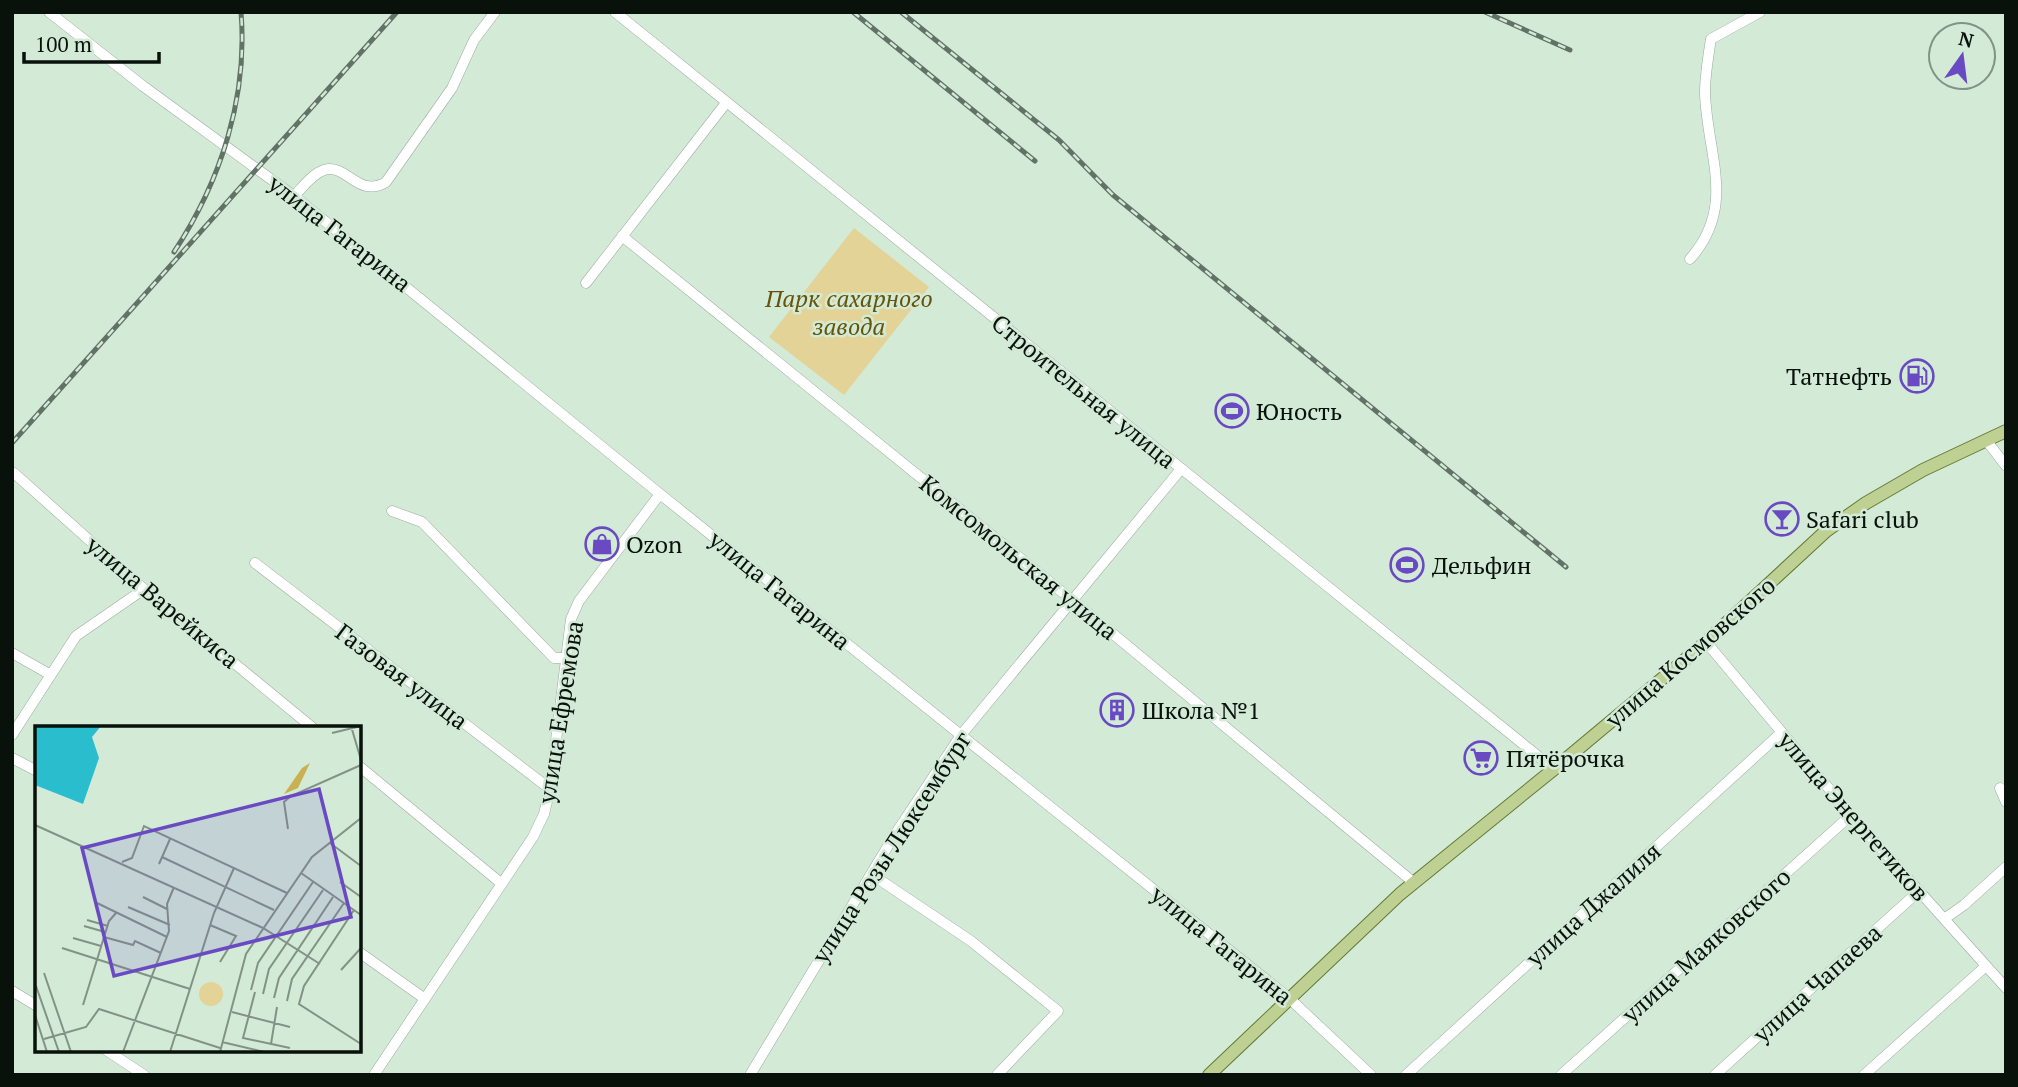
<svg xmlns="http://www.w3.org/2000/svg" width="2018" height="1087" font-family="'PT Serif',serif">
	<rect width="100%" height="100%" fill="#d3ead7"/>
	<path fill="#e3d397" d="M854,228L929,287L844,395L769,337Z"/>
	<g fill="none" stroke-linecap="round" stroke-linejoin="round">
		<defs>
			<path id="minor" d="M49,12L143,86L294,196L660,494L1289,998L1371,1075
				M615,12L1554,769
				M294,196C303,187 312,174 324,170C347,163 358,199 386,182L452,88L474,40L495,12
				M622,236L1072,600L1413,882
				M1690,259C1737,206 1707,155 1705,93C1705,75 1708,57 1711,39L1760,12
				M586,283L726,103
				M1986,440L2006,466
				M14,473L144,589L313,728
				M392,511L422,522L554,658H565
				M255,563L550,789
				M1706,642L1851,815L2006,988
				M12,653L51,675
				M12,735L76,636L144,589
				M12,758L37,771
				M359,766L502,884
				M2000,788L2006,802
				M871,874L971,941L1058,1011L997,1075
				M1944,919L1964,905L2006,867
				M359,952L425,999
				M12,991L37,1006
				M106,1050L144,1075
				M374,1075L533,837L544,814L550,789L571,619L579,601L660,494
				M750,1075L894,836L961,735L1181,469
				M1406,1075L1781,733
				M1561,1075L1851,815
				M1715,1075L1919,891
				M1864,1075L1986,966"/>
			<path id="major" d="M1209,1075L1400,894L1554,769L1706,642L1826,531L1866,503L1923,470L2006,431"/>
		</defs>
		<use href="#minor" stroke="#98ae9c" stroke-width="11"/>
		<use href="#major" stroke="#637935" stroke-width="14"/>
		<use href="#minor" stroke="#fff" stroke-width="10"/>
		<use href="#major" stroke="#bfd093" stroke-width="12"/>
		<defs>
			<path id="rail" d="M853,12L1035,161
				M901,12L1059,140L1113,195L1566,567
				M1485,12L1570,50
				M174,252C221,181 248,97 241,12
				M12,443L397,12"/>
		</defs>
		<use href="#rail" stroke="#637266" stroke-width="5"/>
		<use href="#rail" stroke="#d3ead7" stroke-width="2.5" stroke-dasharray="8" stroke-linecap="butt"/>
	</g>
	<defs>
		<symbol id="fuel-ring" viewBox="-11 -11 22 22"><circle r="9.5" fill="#d3ead7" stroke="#694ac3" stroke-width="1.5"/><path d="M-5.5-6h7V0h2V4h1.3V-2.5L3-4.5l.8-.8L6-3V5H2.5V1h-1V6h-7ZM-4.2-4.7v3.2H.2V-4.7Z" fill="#694ac3"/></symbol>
		<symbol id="stadium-ring" viewBox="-11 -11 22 22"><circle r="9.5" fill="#d3ead7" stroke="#694ac3" stroke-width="1.5"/><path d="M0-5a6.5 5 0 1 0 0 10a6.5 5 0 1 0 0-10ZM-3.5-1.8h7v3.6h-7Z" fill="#694ac3"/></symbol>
		<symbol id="bar-ring" viewBox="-11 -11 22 22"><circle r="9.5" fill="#d3ead7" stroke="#694ac3" stroke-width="1.5"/><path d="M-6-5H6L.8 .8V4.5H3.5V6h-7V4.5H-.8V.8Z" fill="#694ac3"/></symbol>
		<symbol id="shop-ring" viewBox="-11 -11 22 22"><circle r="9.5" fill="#d3ead7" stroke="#694ac3" stroke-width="1.5"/><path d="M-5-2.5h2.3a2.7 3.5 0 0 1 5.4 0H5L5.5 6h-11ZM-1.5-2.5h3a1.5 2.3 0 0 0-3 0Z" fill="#694ac3"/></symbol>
		<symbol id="building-ring" viewBox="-11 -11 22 22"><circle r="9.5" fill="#d3ead7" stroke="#694ac3" stroke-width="1.5"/><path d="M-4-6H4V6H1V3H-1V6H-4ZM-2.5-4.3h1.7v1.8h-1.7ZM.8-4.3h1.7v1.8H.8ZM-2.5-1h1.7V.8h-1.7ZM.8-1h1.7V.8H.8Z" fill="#694ac3"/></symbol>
		<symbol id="supermarket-ring" viewBox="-11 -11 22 22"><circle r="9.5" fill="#d3ead7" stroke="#694ac3" stroke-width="1.5"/><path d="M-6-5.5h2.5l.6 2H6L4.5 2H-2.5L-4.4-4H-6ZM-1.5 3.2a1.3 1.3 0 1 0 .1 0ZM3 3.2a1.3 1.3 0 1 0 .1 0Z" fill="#694ac3"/></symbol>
	</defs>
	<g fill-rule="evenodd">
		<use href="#fuel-ring" x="1898" y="357" width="38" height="38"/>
		<use href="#stadium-ring" x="1213" y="392" width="38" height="38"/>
		<use href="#bar-ring" x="1763" y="500" width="38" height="38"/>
		<use href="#shop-ring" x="583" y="525" width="38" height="38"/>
		<use href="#stadium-ring" x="1388" y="546" width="38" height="38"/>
		<use href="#building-ring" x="1098" y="691" width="38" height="38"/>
		<use href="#supermarket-ring" x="1462" y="739" width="38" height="38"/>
	</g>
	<g text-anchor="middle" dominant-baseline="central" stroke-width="5" stroke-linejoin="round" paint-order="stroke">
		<g font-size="24" fill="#09110b" stroke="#d3ead7">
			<text transform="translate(340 233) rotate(38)">улица Гагарина</text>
			<text transform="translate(1084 391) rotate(39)">Строительная улица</text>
			<text transform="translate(1019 557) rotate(39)">Комсомольская улица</text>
			<text transform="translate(780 590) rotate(39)">улица Гагарина</text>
			<text transform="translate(163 602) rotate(40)">улица Варейкиса</text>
			<text transform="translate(1690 652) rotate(-41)">улица Космовского</text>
			<text transform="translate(402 676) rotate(37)">Газовая улица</text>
			<text transform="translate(560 712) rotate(-81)">улица Ефремова</text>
			<text transform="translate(1854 816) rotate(49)">улица Энергетиков</text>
			<text transform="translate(891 847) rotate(-57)">улица Розы Люксембург</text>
			<text transform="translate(1593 904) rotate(-42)">улица Джалиля</text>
			<text transform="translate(1222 945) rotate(39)">улица Гагарина</text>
			<text transform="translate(1706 945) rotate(-42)">улица Маяковского</text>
			<text transform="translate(1817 983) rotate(-42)">улица Чапаева</text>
		</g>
		<g font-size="24" font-style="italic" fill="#655409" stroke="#d3ead7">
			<text x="849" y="298">Парк сахарного<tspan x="849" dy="28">завода</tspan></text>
		</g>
		<g font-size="24" fill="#09110b" stroke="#d3ead7" text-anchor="start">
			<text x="1892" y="376" text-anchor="end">Татнефть</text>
			<text x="1256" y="411">Юность</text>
			<text x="1806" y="519">Safari club</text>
			<text x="626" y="544">Ozon</text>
			<text x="1432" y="565">Дельфин</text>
			<text x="1142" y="710">Школа №1</text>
			<text x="1506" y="758">Пятёрочка</text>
		</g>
	</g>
	<g transform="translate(35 726)">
		<rect width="326" height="326" fill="#d3ead7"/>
		<path d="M164 268a12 12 0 1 1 24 0a12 12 0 1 1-24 0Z" fill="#e3d397"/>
		<path d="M275,37L263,62L249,68L267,42Z" fill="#c9b153"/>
		<path d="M0,0H66L57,11L64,32L48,78L0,59Z" fill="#2abdce"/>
		<path fill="none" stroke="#829385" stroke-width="2" d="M316,0L326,34M297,7L326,0M0,99L228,202L285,238M253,103L249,76L256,70L326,39M295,117L326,140M127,131L239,184M87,136L97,132L109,100L252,167M124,138L135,113M266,147L326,189M305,156L326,171M108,171L132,183M62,177L132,211M93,181L135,199M319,184L269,260L264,278L326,318M52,194L73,200M175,199L201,210L185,236M49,200L70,206M69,211L98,219L100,215L126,227M38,212L66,220M27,222L155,263M306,244L326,222M9,247L36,326M1,260L24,326M216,264L223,237L278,156M220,266L208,312L255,322M228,268L234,243L288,164M239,272L244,252L298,171M252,275L257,253L309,177M48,279L74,195L81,187M197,286L255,301M0,289L12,326M9,313L51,301L64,283L185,322M187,316L229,326M236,318L242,281M88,326L134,205L132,178L139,161M135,326L179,187L199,142M185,326L211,228L277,131L326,92"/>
		<path fill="#694ac3" fill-opacity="0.15" stroke="#694ac3" stroke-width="3.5" d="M284,63L316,191L79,250L47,122Z"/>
		<rect width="326" height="326" fill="none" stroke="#09110b" stroke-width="3.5"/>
	</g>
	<rect width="2018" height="1087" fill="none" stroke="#09110b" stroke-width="28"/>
	<g transform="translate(1962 56) rotate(14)"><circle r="33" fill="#d3ead7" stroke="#829385" stroke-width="2"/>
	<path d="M0-5L12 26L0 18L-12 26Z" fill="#694ac3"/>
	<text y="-10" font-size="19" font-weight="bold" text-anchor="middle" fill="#09110b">N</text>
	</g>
	<path d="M24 52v10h135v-10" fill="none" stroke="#09110b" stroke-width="3.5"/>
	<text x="35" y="52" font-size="21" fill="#09110b" stroke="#d3ead7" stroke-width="5" paint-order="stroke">100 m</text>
</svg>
